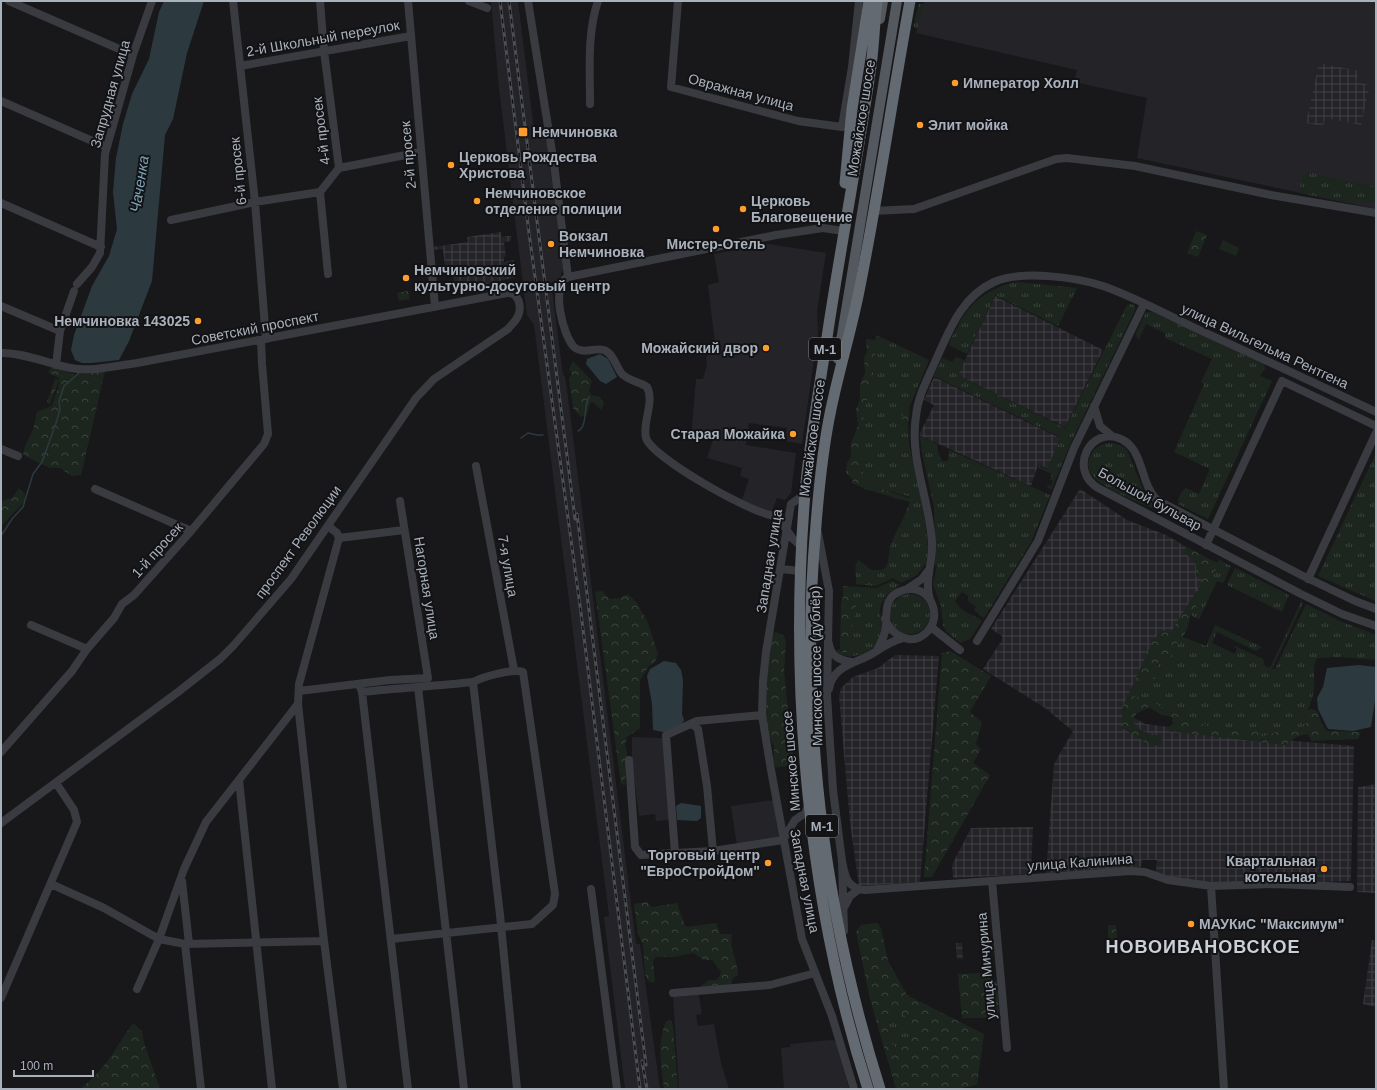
<svg xmlns="http://www.w3.org/2000/svg" width="1377" height="1090" font-family="Helvetica,sans-serif">
	<defs>
		<pattern id="industrial-grid" width="8" height="8" patternUnits="userSpaceOnUse"><rect width="8" height="8" fill="#242428"/><path d="M0 4h8M4 0v8" fill="none" stroke="#414145"/></pattern>
		<pattern id="grass-tufts" width="24" height="20" patternUnits="userSpaceOnUse"><rect width="24" height="20" fill="#1d261e"/><path d="M3 7l-1-3M5 7V3M7 7l1-3M15 17l-1-3M17 17v-4M19 17l1-3" fill="none" stroke="#3b433d"/></pattern>
		<pattern id="forest-crowns" width="20" height="18" patternUnits="userSpaceOnUse"><rect width="20" height="18" fill="#1d261e"/><path d="M2 6a3 3 0 1 1 6 0M12 15a3 3 0 1 1 6 0" fill="none" stroke="#3b433d"/></pattern>
	</defs>
	<rect width="100%" height="100%" fill="#18181b"/>
	<path fill="#242428" d="M491,1H518L535,138L546,136L563,269L558,282L551,283L563,375L565,376L570,413L636,944H640L660,1089H625L604,917L609,916L534,325L527,315L517,236L499,88Z
		M924,1H1376V209L1137,158L1147,98L1074,82L1077,70L916,33Z
		M768,244L826,253L817,311L818,332L802,444L785,441L787,428L749,423L746,445L796,453L791,493L785,500L777,498L771,513L742,500L749,479L740,476L742,468L707,458L713,440L691,438L696,379H703L707,365L706,358L715,343L708,285L719,282L714,254Z
		M632,737L663,738L670,820L656,821L655,814L639,816L632,760Z
		M773,800L779,839L737,846L731,806Z
		M699,995L702,1014L696,1015L698,1026L714,1024L721,1063L729,1089H679L673,997Z
		M830,1040L837,1041L849,1089H784L781,1048L791,1047L790,1044Z"/>
	<path fill="url(#industrial-grid)" d="M1319,63L1359,71L1356,82L1370,85L1361,125L1325,118L1323,126L1306,123Z
		M501,232V237L511,236V241L504,242L506,256L504,257V262L514,260L516,277L474,287L473,283L455,286L453,273L446,274L443,249L433,250V247L468,242L467,237Z
		M995,296L1103,350L1065,427L958,375Z
		M934,377L1060,438L1048,468L1038,465L1031,486L919,435L934,405L924,400Z
		M1080,489L1127,520L1166,535L1215,564L1122,711L1145,724L1271,739L1354,746L1351,881L1217,885L1156,876L1157,860H1142L1141,867L1118,870L1046,873L1054,764L1073,731L1045,708L983,669L1002,640V636L991,629Z
		M895,655L939,656L920,882L859,886L850,823L839,696L841,688L853,677L878,668Z
		M1376,784V893L1357,892L1358,787Z
		M1033,827L1031,874L953,878L952,865L971,828Z
		M1372,940L1376,941V1007L1363,1004Z
		M956,943H962L963,959H957Z"/>
	<path fill="url(#grass-tufts)" d="M919,4H924L918,27L916,29L913,26Z
		M1308,172L1376,187V204L1357,200L1355,204L1299,193L1302,175Z
		M1017,282L1077,288L1058,326L995,295L967,354L949,345C950,339 954,333 957,328C969,302 990,287 1017,282Z
		M1132,304L1135,306V310L1072,440L1051,490L1047,487L1048,485L1051,486L1053,481L1050,480L1052,474L1038,468L1039,466L1048,469L1060,437L934,376L942,358L952,362L956,357L964,360L958,375L1065,428L1127,305Z
		M1146,312H1152L1264,364L1265,369L1260,376L1272,381L1208,519L1178,504C1178,498 1181,491 1186,488L1199,494L1210,469L1174,452L1204,384L1201,382L1212,359L1165,338V333L1146,324L1139,339L1137,338L1136,333Z
		M876,335L929,360L903,422L908,425L909,444L924,514L928,547L926,563L917,575L901,583L893,578L876,586L856,584C857,575 853,568 858,560C864,563 867,569 874,570C878,570 883,571 886,567C888,564 889,556 889,552C891,541 898,529 903,519L907,517L913,501L908,496L876,487L866,480L861,468V432L866,404L873,384V361L877,348L875,340Z
		M920,436L937,444L938,452L942,461H946L948,460L949,450L1050,495L1031,542L984,618L974,610L976,607L968,601V596L962,592L955,601C964,615 971,612 982,621L970,639L960,643L946,631L943,625L941,606L933,584L937,566L935,565C937,545 934,527 934,507L922,453Z
		M1112,443L1122,446L1127,450L1146,497L1158,510C1144,505 1099,487 1092,475C1087,468 1088,462 1091,455C1095,446 1103,443 1112,443Z
		M1376,453V601L1318,576Z
		M1218,559L1231,566L1223,583L1217,581L1199,619L1192,616L1191,614L1218,565Z
		M1235,568L1289,595L1282,612L1227,585Z
		M892,581L900,585C892,591 885,595 881,605C878,614 883,623 882,632C878,651 855,661 839,654L837,651L838,649L844,653L847,652L853,637L852,629L855,613L847,596L843,597V586L876,588Z
		M890 614a20 20 0 1 1 40 0a20 20 0 1 1-40 0Z
		M1301,602L1303,603L1272,669H1275L1306,604L1340,621L1376,635V660L1339,657L1317,658C1312,666 1315,680 1314,690C1312,701 1309,707 1305,717L1306,724L1296,732H1275L1262,737L1256,732L1201,724L1190,718L1169,712L1162,707L1147,700L1132,696L1142,678L1150,676L1151,678C1160,669 1156,666 1162,660L1164,661L1175,643L1183,637L1206,646L1215,625L1262,647L1256,651L1217,632L1212,643L1235,654L1237,649L1234,647L1235,646L1263,659L1265,666L1270,668Z
		M903,1014L913,1024L915,1034L896,1049L892,1043L885,1022L889,1015Z"/>
	<path fill="url(#forest-crowns)" fill-rule="evenodd" d="M1196,231L1207,235L1198,257L1187,253Z
		M408,291L410,299L399,301L397,293Z
		M866,339L875,340L877,348L873,361V384L866,404L861,432V468L866,480L876,487L912,499L913,503L907,517L903,519L910,502L868,490L852,483L853,480L846,473L847,463L851,457V443L858,426L856,409L860,400V384L865,373L864,358L867,351Z
		M573,361L592,381L589,390L591,395L600,397L604,404L601,410L593,402L590,403L587,415L581,417L573,408L569,379L572,374L569,369Z
		M52,367L75,375L86,372L105,371L81,475L72,476L60,468H50L23,455L25,446L33,430L37,412L52,406C53,401 61,383 59,379C58,376 51,375 48,372Z
		M55,379L59,380L50,404L47,402Z
		M907,409H910L908,425L903,422C901,416 903,413 907,409Z
		M19,488L25,494V501L1,526V501L12,498Z
		M1187,547L1213,561L1217,562L1218,565L1203,597L1191,614L1187,629L1183,637L1173,646L1172,655L1166,661L1162,660L1158,664V676L1154,679L1149,676L1142,678L1133,696L1147,700L1162,707L1169,712L1190,718L1201,724L1256,732L1260,733L1262,737L1276,732H1296L1306,724L1305,717L1308,710L1312,709L1317,711L1322,725L1327,731L1361,732L1358,739L1311,741L1308,734C1297,735 1293,739 1285,745L1167,731L1165,730L1173,724L1172,717L1162,715L1149,707L1136,714L1133,722L1142,731L1161,736L1163,738L1159,745L1151,746L1122,728V708L1153,640L1162,630L1169,632L1172,630L1202,582L1201,578L1196,577V565L1192,559L1184,553L1185,548Z
		M602,591L609,599L620,598L628,594L637,603L648,623L658,654L655,662L649,666L640,680V728L627,737L625,745L627,753L625,785L621,784L595,592Z
		M847,596L855,598L857,602L852,629L853,637L847,652L843,653L840,649L841,604L843,597Z
		M776,632L784,636L786,642L784,671L793,757L792,763L788,766L776,767L773,763L774,746L768,734L765,713V680L772,634Z
		M950,651L991,676L970,712L982,722L976,744L981,749L973,763L990,775L932,877H924L942,653Z
		M647,902L652,907L677,903L685,926L687,927L716,923L720,934H732C729,952 737,957 738,975L732,979V984L730,986L703,988L701,986L709,980H716L720,976L721,971L712,960H704L693,953L674,957H656L653,961L655,982L653,983L648,981L645,974L643,944L638,934L634,904Z
		M877,923L881,928L888,961L907,995L984,1034L977,1085L956,1089H896L870,999L856,932L861,925ZM903,1014L913,1024L915,1034L896,1049L892,1043L885,1022L889,1015Z
		M1108,925H1116L1117,940L1108,941Z
		M982,973V977H989L997,982L999,1018H962L958,974Z
		M671,1020L673,1026L678,1089H664C661,1065 657,1043 666,1021Z
		M133,1023L142,1031L144,1043L160,1089H80C107,1068 114,1050 133,1023Z"/>
	<path fill="#1d261e" d="M1223,240L1239,248L1236,256L1219,249Z"/>
	<path fill="#2c3a40" d="M164,1H204L187,53L173,119L165,135L152,281L129,341L119,360L91,363H82L75,360L71,350L74,335L92,286L109,256L117,229L113,192L116,158L123,124L132,94L149,59L159,12Z
		M600,354L608,359L617,377L606,384L600,381L586,364L587,359Z
		M664,661L676,663L681,670L683,680L682,714L684,720L681,725L663,732L653,730L652,704L647,676L650,669Z
		M1359,665L1376,667V694L1371,727L1353,731L1328,729L1318,709L1317,698L1323,687L1327,668Z
		M681,803L701,806V818L697,821L677,820L676,806Z"/>
	<g fill="none" stroke-linecap="round" stroke-linejoin="round">
		<path stroke="#2c3a40" stroke-width="1.5" d="M578,431C588,426 583,407 589,397
			M521,438L528,433L537,435H543
			M1,536L12,519L23,507L33,474L42,462L56,423L60,410L59,401L64,386L79,373"/>
		<path stroke="#393b40" stroke-width="8" d="M9,1L133,55
			M233,1L255,202L266,339
			M320,1L324,51L339,168L320,192L328,274
			M408,1L435,307
			M469,1L487,8
			M528,1L554,164L568,277
			M678,1L671,87L798,121L842,127L852,67L859,1
			M240,66L411,36
			M1,101L106,147
			M590,104C590,70 587,33 598,1
			M339,168L421,152
			M1,203L101,247
			M873,211L914,209L1056,159L1067,158L1135,166L1271,195L1376,213
			M171,220L255,202L320,192
			M77,284L92,267L100,253L105,154L133,55L152,1
			M1,306L60,331
			M1,353C21,352 50,364 70,368C92,372 115,366 137,363L507,293C519,292 522,307 518,316C516,321 511,325 508,329L434,379L416,398L291,579L234,645L220,659L178,692L1,823
			M56,365L60,331L74,291
			M1094,406L1100,426L1112,436
			M1,449L18,456
			M476,466L514,670
			M95,489L191,531
			M805,494L791,504L766,652L763,681L762,715L771,770L802,939L832,1016L854,1089
			M328,526L337,533L339,538L299,684L298,704L324,941L343,1089
			M818,533L829,591L827,695L833,790L842,861L844,931
			M339,538L404,530
			M1206,545L1282,381L1376,426
			M801,546L793,539L777,516C757,517 652,458 646,438C642,422 655,402 647,387C640,382 629,381 622,374C616,367 614,354 604,350C594,347 584,355 574,347C563,336 550,285 568,277L776,235L823,228L843,231
			M781,569L800,571
			M1308,579L1376,433
			M907,589L922,579L928,571
			M930,600C924,580 933,563 932,543C930,501 909,459 916,416C918,396 927,380 935,362C949,331 961,297 994,282C1022,270 1075,277 1103,286C1134,297 1164,313 1193,327C1254,355 1315,383 1376,412
			M1376,609L1355,601L1301,575L1157,500C1140,484 1144,449 1121,439C1090,425 1068,470 1098,488L1301,594L1342,614L1376,626
			M31,625L87,649
			M931,627L960,650
			M977,641L1038,541L1074,448L1144,304
			M829,644C831,657 840,660 852,662
			M877,650C881,643 885,636 886,627C887,611 883,596 904,590C929,583 944,615 927,632C912,647 892,636 885,619
			M473,682L500,915L517,1089
			M359,684L362,692C399,688 436,686 473,682C483,677 513,668 523,672L555,894L553,905L532,924L391,939
			M418,687L464,1089
			M829,689C832,667 853,664 870,655C882,648 890,641 903,638
			M299,691L390,680L428,678L400,501
			M362,692L408,1089
			M692,724L698,729L707,786L713,851
			M1,752L72,671L87,649L114,618L122,604L134,595L191,531L264,444L268,434L262,364L261,340
			M629,760L635,847L641,855L713,851L783,840
			M239,780L272,1089
			M783,840L795,820L805,813L809,804
			M675,853L666,735L697,721L762,715
			M842,861C845,877 847,888 865,890L1131,871L1145,872L1168,880L1211,886L1275,884L1350,887
			M182,881L189,944
			M992,881L1007,1048
			M51,884L104,908L159,939L185,944L324,941
			M1211,886L1224,1089
			M591,889L617,1089
			M845,906L850,896L859,889
			M185,944L201,1089
			M137,989L159,939L184,869L206,822L298,704
			M673,993L770,985L815,973
			M1,998L77,822L74,810L56,783"/>
		<path stroke="#54585f" stroke-width="10" d="M880,19L883,1
			M838,359L897,1"/>
		<path stroke="#646a72" stroke-width="11" d="M845,183L852,109L869,1
			M868,1089C808,903 789,688 805,493C810,436 821,380 829,324C842,240 858,156 870,73C874,49 874,25 877,1
			M880,1089C823,908 799,714 816,525C819,486 823,447 831,409C839,371 850,334 858,296C878,198 892,99 910,1"/>
		<defs>
			<path id="rail" d="M500,1L529,233L581,613L640,1089
				M509,1L575,519
				M577,514L646,1065
				M642,1061L647,1089"/>
		</defs>
		<use href="#rail" stroke="#4c4f55" stroke-width="3"/>
		<use href="#rail" stroke="#131316" stroke-width="1.5" stroke-dasharray="4.5" stroke-linecap="butt"/>
	</g>
	<g fill="#ff9d2c" stroke="#131316" stroke-width="1.5">
		<circle cx="955" cy="83" r="4"/>
		<circle cx="920" cy="125" r="4"/>
		<rect x="518" y="127" width="10" height="10" rx="2"/>
		<circle cx="451" cy="165" r="4"/>
		<circle cx="477" cy="201" r="4"/>
		<circle cx="743" cy="209" r="4"/>
		<circle cx="716" cy="229" r="4"/>
		<circle cx="551" cy="244" r="4"/>
		<circle cx="406" cy="278" r="4"/>
		<circle cx="198" cy="321" r="4"/>
		<circle cx="766" cy="348" r="4"/>
		<circle cx="793" cy="434" r="4"/>
		<circle cx="768" cy="863" r="4"/>
		<circle cx="1324" cy="869" r="4"/>
		<circle cx="1191" cy="924" r="4"/>
	</g>
	<g text-anchor="middle" dominant-baseline="central" stroke-width="4" stroke-linejoin="round" paint-order="stroke">
		<g fill="#131316" stroke="#7c828a" stroke-width="1">
			<rect x="809" y="338" width="32" height="22" rx="3"/>
			<rect x="806" y="815" width="32" height="22" rx="3"/>
		</g>
		<g font-size="13" font-weight="bold" fill="#a9b1bc">
			<text x="825" y="349">М-1</text>
			<text x="822" y="826">М-1</text>
		</g>
		<g font-size="14" fill="#a9b1bc" stroke="#131316">
			<text transform="translate(323 38) rotate(-10)">2-й Школьный переулок</text>
			<text transform="translate(741 92) rotate(15)">Овражная улица</text>
			<text transform="translate(110 94) rotate(-74)">Запрудная улица</text>
			<text transform="translate(861 118) rotate(-81)">Можайское шоссе</text>
			<text transform="translate(321 131) rotate(-97)">4-й просек</text>
			<text transform="translate(408 155) rotate(-95)">2-й просек</text>
			<text transform="translate(238 171) rotate(-96)">6-й просек</text>
			<text transform="translate(255 328) rotate(-11)">Советский проспект</text>
			<text transform="translate(1265 346) rotate(25)">улица Вильгельма Рентгена</text>
			<text transform="translate(812 438) rotate(-82)">Можайское шоссе</text>
			<text transform="translate(1150 499) rotate(29)">Большой бульвар</text>
			<text transform="translate(298 542) rotate(-54)">проспект Революции</text>
			<text transform="translate(157 550) rotate(-48)">1-й просек</text>
			<text transform="translate(769 561) rotate(-81)">Западная улица</text>
			<text transform="translate(508 566) rotate(80)">7-я улица</text>
			<text transform="translate(427 588) rotate(81)">Нагорная улица</text>
			<text transform="translate(816 666) rotate(-91)">Минское шоссе (дублёр)</text>
			<text transform="translate(791 761) rotate(-95)">Минское шоссе</text>
			<text transform="translate(1080 862) rotate(-4)">улица Калинина</text>
			<text transform="translate(805 881) rotate(79)">Западная улица</text>
			<text transform="translate(986 966) rotate(-95)">улица Мичурина</text>
		</g>
		<g font-size="14" font-weight="bold" fill="#a9b1bc" stroke="#131316" text-anchor="start">
			<text x="963" y="83">Император Холл</text>
			<text x="928" y="125">Элит мойка</text>
			<text x="532" y="132">Немчиновка</text>
			<text x="459" y="157">Церковь Рождества<tspan x="459" dy="16">Христова</tspan></text>
			<text x="485" y="193">Немчиновское<tspan x="485" dy="16">отделение полиции</tspan></text>
			<text x="751" y="201">Церковь<tspan x="751" dy="16">Благовещение</tspan></text>
			<text x="559" y="236">Вокзал<tspan x="559" dy="16">Немчиновка</tspan></text>
			<text x="716" y="244" text-anchor="middle">Мистер-Отель</text>
			<text x="414" y="270">Немчиновский<tspan x="414" dy="16">культурно-досуговый центр</tspan></text>
			<text x="190" y="321" text-anchor="end">Немчиновка 143025</text>
			<text x="758" y="348" text-anchor="end">Можайский двор</text>
			<text x="785" y="434" text-anchor="end">Старая Можайка</text>
			<text x="760" y="855" text-anchor="end">Торговый центр<tspan x="760" dy="16">"ЕвроСтройДом"</tspan></text>
			<text x="1316" y="861" text-anchor="end">Квартальная<tspan x="1316" dy="16">котельная</tspan></text>
			<text x="1199" y="924">МАУКиС "Максимум"</text>
		</g>
		<g font-size="15" font-style="italic" fill="#7da5ba" stroke="#131316">
			<text transform="translate(139 184) rotate(-81)">Чаченка</text>
		</g>
		<g font-size="18" font-weight="bold" letter-spacing="1" fill="#cbd0d7" stroke="#131316">
			<text x="1203" y="947">НОВОИВАНОВСКОЕ</text>
		</g>
	</g>
	<rect width="1377" height="1090" fill="none" stroke="#a9b1bc" stroke-width="4"/>
	<path d="M14 1070v6h79v-6" fill="none" stroke="#a9b1bc" stroke-width="2"/>
	<text x="20" y="1070" font-size="12" fill="#a9b1bc" stroke="#131316" stroke-width="3" paint-order="stroke">100 m</text>
</svg>
